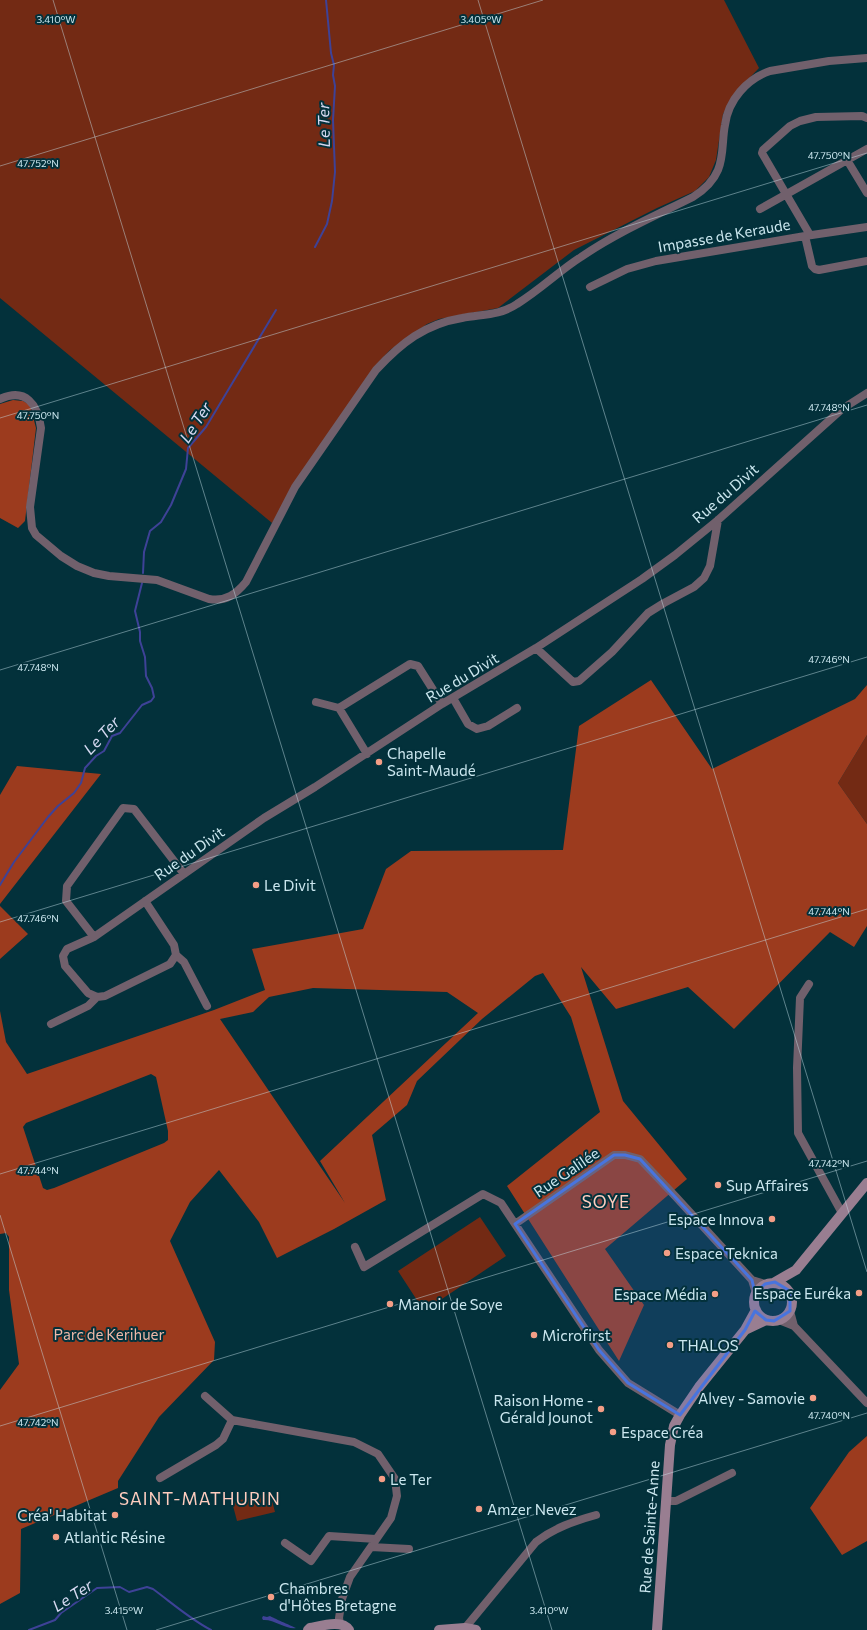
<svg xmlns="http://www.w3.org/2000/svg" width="867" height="1630" font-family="Commissioner,sans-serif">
	<rect width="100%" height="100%" fill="#03313b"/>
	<path fill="#732a14" d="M0,0H724L759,68L736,92L723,114L716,160L709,177L695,191L657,208L574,250L498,308L439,319L427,324L390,350L374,367L272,523L0,298Z
		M867,735V824L838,783Z
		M480,1217L506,1256L424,1311L398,1271Z
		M270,1493L275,1512L237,1521L232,1502Z"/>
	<path fill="#9c3b1e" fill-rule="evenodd" d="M13,400L23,401L30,405L36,428L25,521L18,528L0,518V404Z
		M651,680L712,769L855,699L867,685V735L838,783L867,824V926L854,947L830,932L734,1029L688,987L616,1009L581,967L623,1101L687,1179L605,1249L644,1305L619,1361L507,1186L600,1112L571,1017L543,973L535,976L482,1019L417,1081L407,1105L372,1135L386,1200L334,1229L277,1258L259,1222L219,1170L190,1202L170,1241L215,1342L214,1360L159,1417L118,1481V1488L21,1529L20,1593L0,1604V1390L19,1364L9,1290V1237L6,1233L0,1234V1011L6,1042L27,1074L214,1010L265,990L252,949L363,929L386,869L411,851L563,850L579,726ZM313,988L447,992L478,1013L320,1161L345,1203L220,1019L253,1012L269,997ZM151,1074L156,1077L168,1131V1140L164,1143L54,1188L47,1190L43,1188L24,1130L23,1127L26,1123Z
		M17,766L101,774L0,904V795Z
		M0,906L28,934L0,959Z
		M867,1436V1541L842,1555L810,1508L849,1452Z"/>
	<path fill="#3e4297" d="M263,1616L267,1617L270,1616C273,1618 290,1625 296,1628C287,1630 274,1619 263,1620L262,1618Z"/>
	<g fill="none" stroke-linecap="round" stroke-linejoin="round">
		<path stroke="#3e4297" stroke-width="2" d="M315,247L327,224L332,201L335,172L333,120L335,86L333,75L334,65L331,53L326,0
			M143,573L144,552L150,531L161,522L171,505L186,469L188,448L206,427L276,310
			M0,885L14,862L48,817L58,806L74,793L81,783L85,768L96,756L104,751L112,736L120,733L142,705L151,701L154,697L152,688L146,676L145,657L140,641V632L135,611L142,583
			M29,1630L55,1620L61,1613L97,1588L120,1587L129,1592L147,1587L153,1589C172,1603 190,1619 211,1630"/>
		<path stroke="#71606c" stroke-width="8" d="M847,160L867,193
			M760,209L867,149
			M810,235L762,153L763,150L790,126L800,121L816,117L862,116L867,118
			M805,236L812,266L815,269L819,270L867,261
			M590,287L627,269L656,261L805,236L867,227
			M0,399C26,387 38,405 41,428L30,507L32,528L36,535L61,556L77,566L94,573L109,576L157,580L209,599C226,602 236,594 246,582L295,487L376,370C401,343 425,324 462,318C482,314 499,316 517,304C540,290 559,271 581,257C616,233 655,216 693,197C704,190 713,182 718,170C724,156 722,139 725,125C728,100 747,79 770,71L829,61L867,58
			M536,648L573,682L579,681L612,652L648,613L664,603L694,587L704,578L710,566L718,520
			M453,698L468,724L477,729L488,726L517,708
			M316,702L339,708
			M367,754L339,708L410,664L418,666L442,704
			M145,901L174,945L176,955L170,964L105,996L97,997L88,993L65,966L63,956L67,949L94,937L264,818L315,787L442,704L536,648L642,579L675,555L718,520L842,409L867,393
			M94,937L66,901L67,886L123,808L134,809L184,874
			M176,955L184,962L207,1006
			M809,984L800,998L797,1068L798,1133L842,1213
			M51,1024L88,1006L97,997
			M515,1224L599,1350L628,1383L680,1415
			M355,1247L364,1267L483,1194L501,1203L515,1224L614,1155H625L640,1159L676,1197L752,1280L765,1284
			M752,1280L756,1293
			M790,1311L794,1326
			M779,1320L794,1326L867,1403
			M205,1396L232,1420
			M160,1478L216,1445L223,1439L232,1420L354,1442L378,1454L395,1479L397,1496L391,1518L350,1577L342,1599L339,1618L340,1624
			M667,1501H676L732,1473
			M285,1543L311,1561L329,1536L376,1539
			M371,1547L409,1549
			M465,1628L536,1542C554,1528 574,1521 596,1515"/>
		<path stroke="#997e91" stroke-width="10" d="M775,1282L796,1270L867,1183
			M754 1302a19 19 0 1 1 38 0a19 19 0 1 1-38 0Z
			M745,1330L766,1320
			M308,1630L310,1628C321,1626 342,1619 349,1630
			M439,1630L465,1628L476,1630
			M657,1630L670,1445L674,1426L680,1415L699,1387L745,1330L756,1310"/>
	</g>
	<path fill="#4874de" fill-opacity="0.2" stroke="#4874de" stroke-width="3" stroke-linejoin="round" d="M614,1155H625L640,1159L752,1280L755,1293L765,1284L775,1282L790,1291V1311L774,1321L766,1320L755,1311L745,1330L680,1415L628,1383L599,1350L515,1224Z"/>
	<path fill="none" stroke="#cbe7ef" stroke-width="1" stroke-opacity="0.45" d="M53,0L552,1630M478,0L867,1272M0,166L543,0M0,418L867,153M0,670L867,405M0,922L867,657M0,1174L867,909M0,1215L127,1630M0,1426L867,1161M156,1630L867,1413"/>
	<g fill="#f49e86" stroke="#03313b" stroke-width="1.5">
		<circle cx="379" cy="762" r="4"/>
		<circle cx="256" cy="885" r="4"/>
		<circle cx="718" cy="1185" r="4"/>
		<circle cx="772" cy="1219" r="4"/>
		<circle cx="667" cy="1253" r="4"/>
		<circle cx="859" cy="1293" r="4"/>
		<circle cx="715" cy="1294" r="4"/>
		<circle cx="390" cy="1304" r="4"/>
		<circle cx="534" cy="1335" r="4"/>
		<circle cx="670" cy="1345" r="4"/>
		<circle cx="813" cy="1398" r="4"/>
		<circle cx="601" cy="1409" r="4"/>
		<circle cx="613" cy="1432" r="4"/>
		<circle cx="382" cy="1479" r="4"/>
		<circle cx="479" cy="1509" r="4"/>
		<circle cx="115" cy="1515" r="4"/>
		<circle cx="56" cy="1537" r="4"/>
		<circle cx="271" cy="1597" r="4"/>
	</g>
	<g text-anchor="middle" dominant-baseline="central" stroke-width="4" stroke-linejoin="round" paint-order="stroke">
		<g font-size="15" fill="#cbe7ef" stroke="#03313b">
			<text transform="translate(724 235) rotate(-10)">Impasse de Keraude</text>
			<text transform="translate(725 493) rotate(-41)">Rue du Divit</text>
			<text transform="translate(462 677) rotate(-31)">Rue du Divit</text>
			<text transform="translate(189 853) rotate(-35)">Rue du Divit</text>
			<text transform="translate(566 1172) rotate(-34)">Rue Galilée</text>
			<text transform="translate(649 1527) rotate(-86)">Rue de Sainte-Anne</text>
		</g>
		<g font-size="15" fill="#cbe7ef" stroke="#03313b" text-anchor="start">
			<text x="387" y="753">Chapelle<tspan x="387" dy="17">Saint-Maudé</tspan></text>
			<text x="264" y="885">Le Divit</text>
			<text x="726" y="1185">Sup Affaires</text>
			<text x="764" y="1219" text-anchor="end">Espace Innova</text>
			<text x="675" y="1253">Espace Teknica</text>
			<text x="851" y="1293" text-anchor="end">Espace Euréka</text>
			<text x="707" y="1294" text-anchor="end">Espace Média</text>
			<text x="398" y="1304">Manoir de Soye</text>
			<text x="542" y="1335">Microfirst</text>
			<text x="678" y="1345">THALOS</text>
			<text x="805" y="1398" text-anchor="end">Alvey - Samovie</text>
			<text x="593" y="1400" text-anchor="end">Raison Home -<tspan x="593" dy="17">Gérald Jounot</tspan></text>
			<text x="621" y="1432">Espace Créa</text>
			<text x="390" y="1479">Le Ter</text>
			<text x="487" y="1509">Amzer Nevez</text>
			<text x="107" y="1515" text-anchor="end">Créa' Habitat</text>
			<text x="64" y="1537">Atlantic Résine</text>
			<text x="279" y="1588">Chambres<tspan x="279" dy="17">d'Hôtes Bretagne</tspan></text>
		</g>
		<g font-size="15" fill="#eeb8a8" stroke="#03313b">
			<text x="109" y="1334">Parc de Kerihuer</text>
		</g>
		<g font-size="16" font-style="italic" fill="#d5d9f1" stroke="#03313b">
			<text transform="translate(323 125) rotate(-91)">Le Ter</text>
			<text transform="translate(195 422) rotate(-57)">Le Ter</text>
			<text transform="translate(101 735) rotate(-47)">Le Ter</text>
			<text transform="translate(72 1595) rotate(-33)">Le Ter</text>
		</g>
		<g font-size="17" letter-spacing="1" fill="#ffcdbf" stroke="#03313b">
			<text x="606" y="1201">SOYE</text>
			<text x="200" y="1498">SAINT-MATHURIN</text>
		</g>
	</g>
	<g font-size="10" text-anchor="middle" fill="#cbe7ef" stroke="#03313b" stroke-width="4" stroke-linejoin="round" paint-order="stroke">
		<text x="56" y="23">3.410°W</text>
		<text x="481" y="23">3.405°W</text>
		<text x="829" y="159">47.750°N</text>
		<text x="38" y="167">47.752°N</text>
		<text x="829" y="411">47.748°N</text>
		<text x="38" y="419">47.750°N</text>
		<text x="829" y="663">47.746°N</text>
		<text x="38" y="671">47.748°N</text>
		<text x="829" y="915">47.744°N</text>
		<text x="38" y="922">47.746°N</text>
		<text x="829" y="1167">47.742°N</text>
		<text x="38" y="1174">47.744°N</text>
		<text x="829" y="1419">47.740°N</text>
		<text x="38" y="1426">47.742°N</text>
		<text x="124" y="1614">3.415°W</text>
		<text x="549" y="1614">3.410°W</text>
	</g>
</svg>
